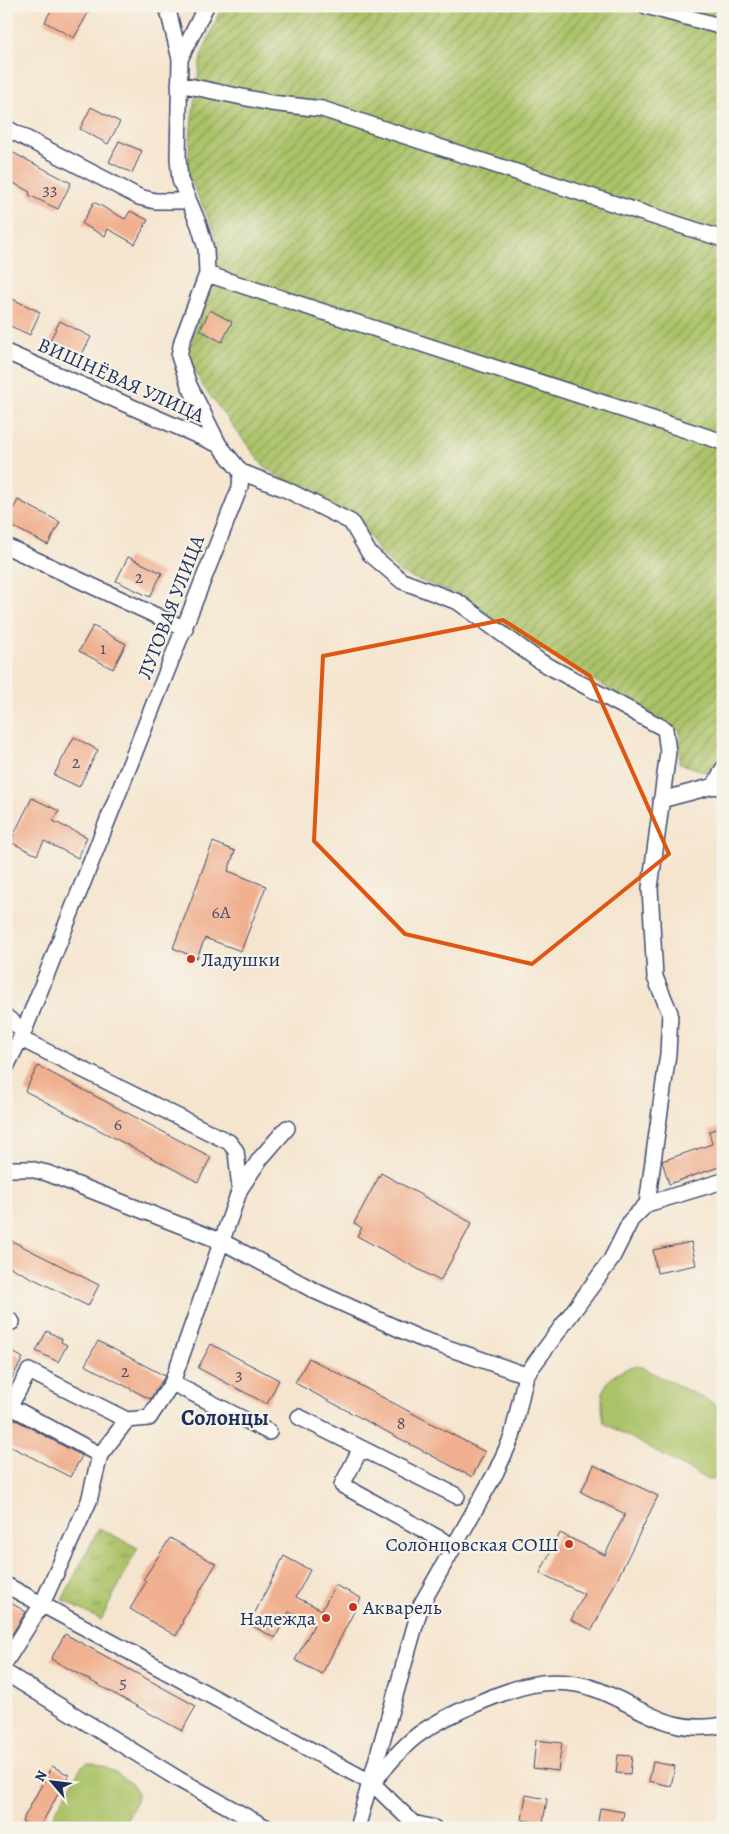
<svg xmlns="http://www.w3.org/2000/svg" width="729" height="1834" font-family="Alegreya,serif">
	<defs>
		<pattern id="park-tufts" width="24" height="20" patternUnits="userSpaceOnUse" patternTransform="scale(1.25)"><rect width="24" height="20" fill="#abc267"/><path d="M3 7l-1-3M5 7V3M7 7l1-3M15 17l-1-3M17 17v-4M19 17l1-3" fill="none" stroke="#8a9e58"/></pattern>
		<pattern id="garden-furrows" width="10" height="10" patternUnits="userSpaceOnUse" patternTransform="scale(1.25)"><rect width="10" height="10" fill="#abc267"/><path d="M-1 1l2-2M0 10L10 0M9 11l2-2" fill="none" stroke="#8a9e58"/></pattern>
	</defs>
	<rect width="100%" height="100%" fill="#f7f3e8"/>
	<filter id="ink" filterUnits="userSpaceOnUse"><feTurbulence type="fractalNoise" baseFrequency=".02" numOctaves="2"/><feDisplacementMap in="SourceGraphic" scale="10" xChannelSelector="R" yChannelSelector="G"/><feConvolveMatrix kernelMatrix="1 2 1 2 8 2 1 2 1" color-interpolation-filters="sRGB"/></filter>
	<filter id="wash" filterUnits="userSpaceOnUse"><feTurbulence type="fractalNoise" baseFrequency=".0096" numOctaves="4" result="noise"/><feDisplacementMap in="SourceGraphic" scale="20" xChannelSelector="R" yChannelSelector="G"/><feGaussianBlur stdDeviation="1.12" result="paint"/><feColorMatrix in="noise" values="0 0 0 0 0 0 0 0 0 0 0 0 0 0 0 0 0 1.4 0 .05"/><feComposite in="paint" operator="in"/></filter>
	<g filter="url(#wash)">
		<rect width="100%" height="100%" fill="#f5e5cf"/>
		<path fill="url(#park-tufts)" stroke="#637862" d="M99,1528L138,1548L101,1620L62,1600Z"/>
		<path fill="url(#garden-furrows)" stroke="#637862" d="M222,6H723V778L679,763L680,731L506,629L466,598L400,573L379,552L360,521L318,502L264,467L201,384L186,352L209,294L217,254L213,229L187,173L192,117L201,56Z"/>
		<path fill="#abc267" stroke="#637862" d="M637,1365L723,1408V1478L708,1480L604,1423C598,1389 604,1375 637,1365Z
			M88,1762C98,1762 135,1781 137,1792C139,1803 126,1819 121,1828H46L82,1766Z"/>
		<g id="blocks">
			<path fill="#f0af8e" d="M53,6H92L74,38L45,22Z
				M91,107L120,122L108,144L80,129Z
				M119,141L142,151L132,173L109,162Z
				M6,149L71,183L58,209L29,195L30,192L6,179Z
				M94,202L125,219L130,211L148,220L135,244L108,229L105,236L82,224Z
				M6,296L40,312L30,335L6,324Z
				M210,310L232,322L222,342L200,330Z
				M60,321L91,337L81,356L50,340Z
				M18,500L60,522L48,545L6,523Z
				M128,557L162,573L150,597L116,581Z
				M93,626L126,644L113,669L79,651Z
				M74,737L98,750L79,787L54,775Z
				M32,798L59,811L53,821L87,837L78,858L44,841L37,855L10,842Z
				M213,842L235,851L228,871L266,886L241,951L205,938L197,958L173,948Z
				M38,1066L211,1157L198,1182L25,1091Z
				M723,1127V1171H720L719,1167L669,1184L662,1161L712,1144L709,1131Z
				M381,1173L472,1223L440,1281L357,1236L362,1228L354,1223Z
				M6,1238L99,1285L88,1306L6,1265Z
				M691,1242L696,1265L657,1273L653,1250Z
				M47,1331L62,1339L61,1342L67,1345L58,1362L36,1351Z
				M98,1341L165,1376L150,1399L85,1365Z
				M211,1344L279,1380L267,1404L198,1368Z
				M6,1348L23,1358L6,1389Z
				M309,1358L485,1452L472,1477L295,1383Z
				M14,1419L82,1456L70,1477L6,1444V1434Z
				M594,1465L658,1496L592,1630L571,1620L584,1594L540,1573L560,1533L605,1555L625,1514L581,1492Z
				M170,1538L216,1564L182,1621L183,1622L176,1636L130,1609L146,1582L143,1580Z
				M284,1556L310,1570L296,1597L322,1610L335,1585L361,1598L322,1674L295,1660L314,1625L289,1612L275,1638L249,1624Z
				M6,1600L26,1612L12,1634L6,1631Z
				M65,1634L196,1706L182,1731L51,1659Z
				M536,1740L562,1743L558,1771L533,1768Z
				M618,1755L632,1756L630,1774L616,1773Z
				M653,1762L675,1766L671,1786L649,1781Z
				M52,1766L69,1775L39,1828H34L22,1821Z
				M526,1795L547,1799L543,1823L522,1820Z
				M600,1808L624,1812L621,1828H597Z"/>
		</g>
	</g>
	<g filter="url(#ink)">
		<use href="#blocks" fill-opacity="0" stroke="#3c4a6f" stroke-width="1"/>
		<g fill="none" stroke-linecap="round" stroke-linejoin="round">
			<defs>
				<path id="minor" d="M167,6L180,59
					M646,6L723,27
					M179,84L271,103L322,109L723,239
					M6,128L139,197L155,201H188
					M207,274L723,442
					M6,352L219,445
					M241,472L285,489L351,522L369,553L402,581L458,602L541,662L665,729L668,752L650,888L655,977L670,1013L668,1054L647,1204
					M6,546L185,629
					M714,786L723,769
					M661,800L714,786L723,788
					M6,1017L24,1031
					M21,1039L229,1142L236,1151L240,1189
					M6,1067L24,1031L240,487L241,472L219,445L189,385L179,356L182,341L207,274L206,249L199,225L180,180L178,158L180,59L206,6
					M6,1169H30L47,1173L223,1242L317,1292L419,1338L526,1375
					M6,1319L12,1322
					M172,1383L269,1432
					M6,1404L100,1455
					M10,1406L29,1371L127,1420
					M299,1417L457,1496
					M361,1448L342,1485L453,1546
					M6,1585L372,1783L413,1823L434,1828
					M6,1661L42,1604L89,1501L100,1455L127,1420L149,1418L172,1383L240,1189L260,1159L287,1128
					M6,1673L178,1779L267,1828
					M375,1780C387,1766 399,1750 414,1738C438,1718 511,1686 542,1683C562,1681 580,1683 598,1690C645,1709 669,1735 723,1725
					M357,1828L421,1605L496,1472L512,1437L526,1375L611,1260L631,1220L647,1204L723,1181"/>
			</defs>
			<use href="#minor" stroke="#3c4a6f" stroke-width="18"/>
			<use href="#minor" stroke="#fff" stroke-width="15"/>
		</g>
	</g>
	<path fill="none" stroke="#de5710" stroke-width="4" stroke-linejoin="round" d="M503,620L590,676L669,854L532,964L405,934L314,841L323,656Z"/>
	<g fill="#c8321e" stroke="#f7f3e8" stroke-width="2">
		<circle cx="191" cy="959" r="5"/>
		<circle cx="569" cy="1544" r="5"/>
		<circle cx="353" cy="1607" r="5"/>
		<circle cx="326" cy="1618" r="5"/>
	</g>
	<g text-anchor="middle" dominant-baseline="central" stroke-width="4.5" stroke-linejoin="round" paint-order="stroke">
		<g font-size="18" fill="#504f6a">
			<text x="50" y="189">33</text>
			<text x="139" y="577">2</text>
			<text x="103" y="648">1</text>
			<text x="76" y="762">2</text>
			<text x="221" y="912">6А</text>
			<text x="118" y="1124">6</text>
			<text x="125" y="1371">2</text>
			<text x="239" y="1374">3</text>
			<text x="401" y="1423">8</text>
			<text x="123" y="1682">5</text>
		</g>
		<g font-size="20" fill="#1b2f5e" stroke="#f7f3e8">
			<text transform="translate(121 380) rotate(24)">ВИШНЁВАЯ УЛИЦА</text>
			<text transform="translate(171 607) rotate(-69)">ЛУГОВАЯ УЛИЦА</text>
		</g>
		<g font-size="20" fill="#1b2f5e" stroke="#f7f3e8" text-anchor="start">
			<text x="201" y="959">Ладушки</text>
			<text x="559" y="1544" text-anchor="end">Солонцовская СОШ</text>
			<text x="363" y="1607">Акварель</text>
			<text x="316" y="1618" text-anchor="end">Надежда</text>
		</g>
		<g font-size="22" font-weight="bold" fill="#1b2f5e" stroke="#f7f3e8">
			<text x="225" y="1418">Солонцы</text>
		</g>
	</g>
	<rect width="729" height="1834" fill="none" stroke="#f7f3e8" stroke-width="25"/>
	<g transform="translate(52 1782) rotate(298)" stroke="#f7f3e8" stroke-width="4" paint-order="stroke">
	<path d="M0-4L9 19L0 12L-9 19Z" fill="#1b2f5e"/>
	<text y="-8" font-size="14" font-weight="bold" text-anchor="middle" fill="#1b2f5e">N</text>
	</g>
</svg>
